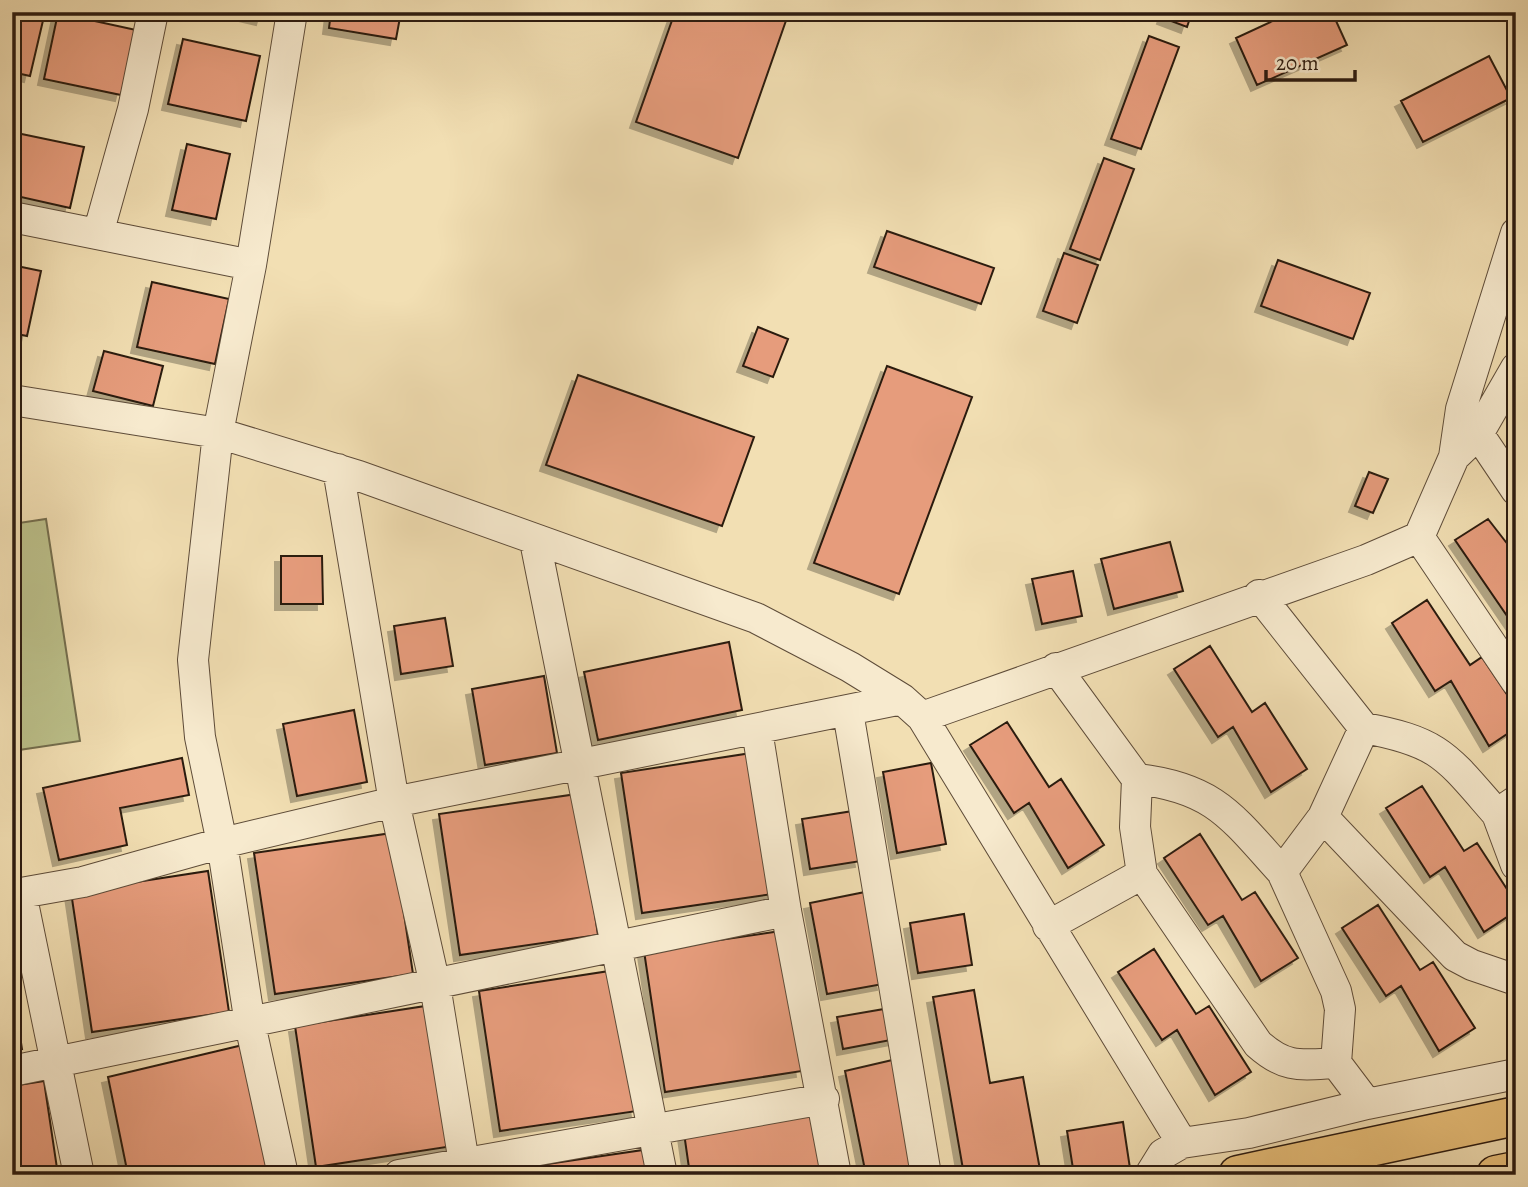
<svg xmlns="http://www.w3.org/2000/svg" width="1528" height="1187" font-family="Alegreya,serif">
	<defs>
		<filter id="shadow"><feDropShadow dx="-6" dy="6" stdDeviation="0" flood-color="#0004"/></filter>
	</defs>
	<rect width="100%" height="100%" fill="#f2dfb3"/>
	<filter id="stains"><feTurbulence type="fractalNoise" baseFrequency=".00286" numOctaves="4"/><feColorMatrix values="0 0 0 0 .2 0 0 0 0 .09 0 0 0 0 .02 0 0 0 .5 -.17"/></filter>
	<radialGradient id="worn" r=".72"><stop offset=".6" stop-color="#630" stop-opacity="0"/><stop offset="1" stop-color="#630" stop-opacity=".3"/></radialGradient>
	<path fill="#bcc18b" stroke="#746e4e" stroke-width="2" d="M46,519L80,741L12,751V524Z"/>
	<path fill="#e69c7c" stroke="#2c1b10" stroke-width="2" filter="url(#shadow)" d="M12,12H45L30,76L12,72Z
		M232,12H264L262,19Z
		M331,12H401L396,39L329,28Z
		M675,12H789L738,158L636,122Z
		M1165,12H1192L1187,27L1163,18Z
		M1292,12H1332L1347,45L1257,85L1236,38Z
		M58,13L136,30L121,95L44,79Z
		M1149,36L1179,47L1141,149L1111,139Z
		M183,39L260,56L246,121L168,104Z
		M1489,56L1511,98L1423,142L1401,101Z
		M12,132L84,147L70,208L12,195Z
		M187,144L230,154L216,219L172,210Z
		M1104,158L1134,169L1100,260L1070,249Z
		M887,231L994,268L981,304L874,267Z
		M1064,253L1098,265L1077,323L1043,311Z
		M1278,260L1370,293L1353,339L1261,306Z
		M12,265L41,271L27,336L12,333Z
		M152,282L229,299L215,364L137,347Z
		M758,327L788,339L773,377L743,366Z
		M104,351L163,366L153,406L93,391Z
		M887,366L972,397L899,594L814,563Z
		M578,375L754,437L722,526L546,465Z
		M1369,472L1388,479L1373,513L1355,506Z
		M1488,519L1516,555V629L1455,540Z
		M1170,542L1183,591L1114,609L1101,559Z
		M281,556H322L323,604H281Z
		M1073,571L1082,616L1042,624L1032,579Z
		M1427,600L1470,665L1482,657L1516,708V728L1489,746L1451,681L1435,691L1392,623Z
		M445,618L453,666L401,674L394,626Z
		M729,642L742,710L598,740L584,672Z
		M1210,646L1252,712L1265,703L1307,769L1271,792L1233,727L1218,737L1174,669Z
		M544,676L557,753L485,765L472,689Z
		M354,710L367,782L297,796L283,724Z
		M1007,722L1049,787L1061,779L1104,845L1068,868L1029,803L1014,813L970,745Z
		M758,752L779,893L642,913L621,773Z
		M182,758L189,795L120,808L127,845L59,860L43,788Z
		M931,763L946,844L897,853L883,772Z
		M1422,786L1464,851L1477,843L1516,903V911L1484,932L1445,867L1430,877L1386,808Z
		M577,794L598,935L460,955L439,814Z
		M853,811L861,861L810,869L802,819Z
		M392,833L413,974L275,994L254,853Z
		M1200,834L1242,900L1255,892L1298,958L1261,981L1223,916L1208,925L1164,858Z
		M208,871L229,1012L92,1032L71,892Z
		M865,892L883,984L827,994L810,903Z
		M1378,905L1420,970L1433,962L1475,1028L1439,1051L1401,986L1386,996L1342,928Z
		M964,914L972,965L918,973L910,923Z
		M781,931L802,1071L665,1092L644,951Z
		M1154,949L1196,1014L1209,1006L1251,1072L1215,1095L1177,1030L1162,1040L1118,972Z
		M616,970L637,1111L500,1131L479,991Z
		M12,984L22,1049L12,1050Z
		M974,990L990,1083L1023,1077L1041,1175H964L933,997Z
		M432,1005L453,1146L316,1167L295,1026Z
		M890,1008L896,1039L843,1049L837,1017Z
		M247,1044L274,1175H128L108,1077Z
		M901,1058L922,1175H866L845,1071Z
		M44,1081L58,1175H12V1086Z
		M820,1106L830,1175H690L683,1126Z
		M1123,1122L1131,1175H1074L1067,1131Z
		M650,1149L654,1175H514L513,1169Z"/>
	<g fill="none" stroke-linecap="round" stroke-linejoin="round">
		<defs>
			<path id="street" d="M12,217L251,265
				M98,234L133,109L153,12
				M12,400L218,433L359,476L756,618L850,667L902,699L922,717L1182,1143L1163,1154L1150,1175
				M1467,417L1516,490
				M1454,457L1478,434L1516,368
				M338,469L394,802L435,985L466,1175
				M1419,537L1516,681
				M535,541L662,1175
				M1259,595L1364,728L1323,817L1455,956L1472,965L1516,980
				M1056,668L1137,779C1215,788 1232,817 1282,872L1323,817
				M848,712L926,1175
				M922,717L1366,560L1419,537L1454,457L1461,409L1516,233
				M1364,728C1441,742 1447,757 1497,814L1516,801
				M757,730L786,911L836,1175
				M1137,779L1135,827L1142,874L1258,1044C1286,1069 1301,1065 1336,1063
				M1497,814L1516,865
				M1282,872L1336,991L1340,1009L1336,1063L1367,1104
				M1048,926L1142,874
				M12,1071L786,911
				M1182,1143L1249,1133L1367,1104L1516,1074
				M79,1175L21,893L83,882L222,843L394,802L902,699
				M283,1175L250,1024L222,843L200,737L193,660L218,433L251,265L292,12
				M399,1175L824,1099"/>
			<path id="primary" d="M1238,1175L1516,1116
				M1496,1175L1516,1171"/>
		</defs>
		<use href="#street" stroke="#5e4c39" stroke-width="32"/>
		<use href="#primary" stroke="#2c1b10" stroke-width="41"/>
		<use href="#street" stroke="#f7eace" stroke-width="30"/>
		<use href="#primary" stroke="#e9c07a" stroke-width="38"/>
	</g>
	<rect width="1528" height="1187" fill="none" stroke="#f2dfb3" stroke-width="42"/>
	<rect x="14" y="14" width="1500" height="1159" fill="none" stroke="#2c1b10" stroke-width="3.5"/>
	<rect x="21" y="21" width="1486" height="1145" fill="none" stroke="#2c1b10" stroke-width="2"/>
	<path d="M1266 70v10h89v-10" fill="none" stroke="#2c1b10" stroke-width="3.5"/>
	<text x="1276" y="70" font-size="21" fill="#2c1b10" stroke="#f7eace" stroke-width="5" paint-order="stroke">20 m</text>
	<rect width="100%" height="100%" filter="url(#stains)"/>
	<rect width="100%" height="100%" fill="url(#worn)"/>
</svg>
